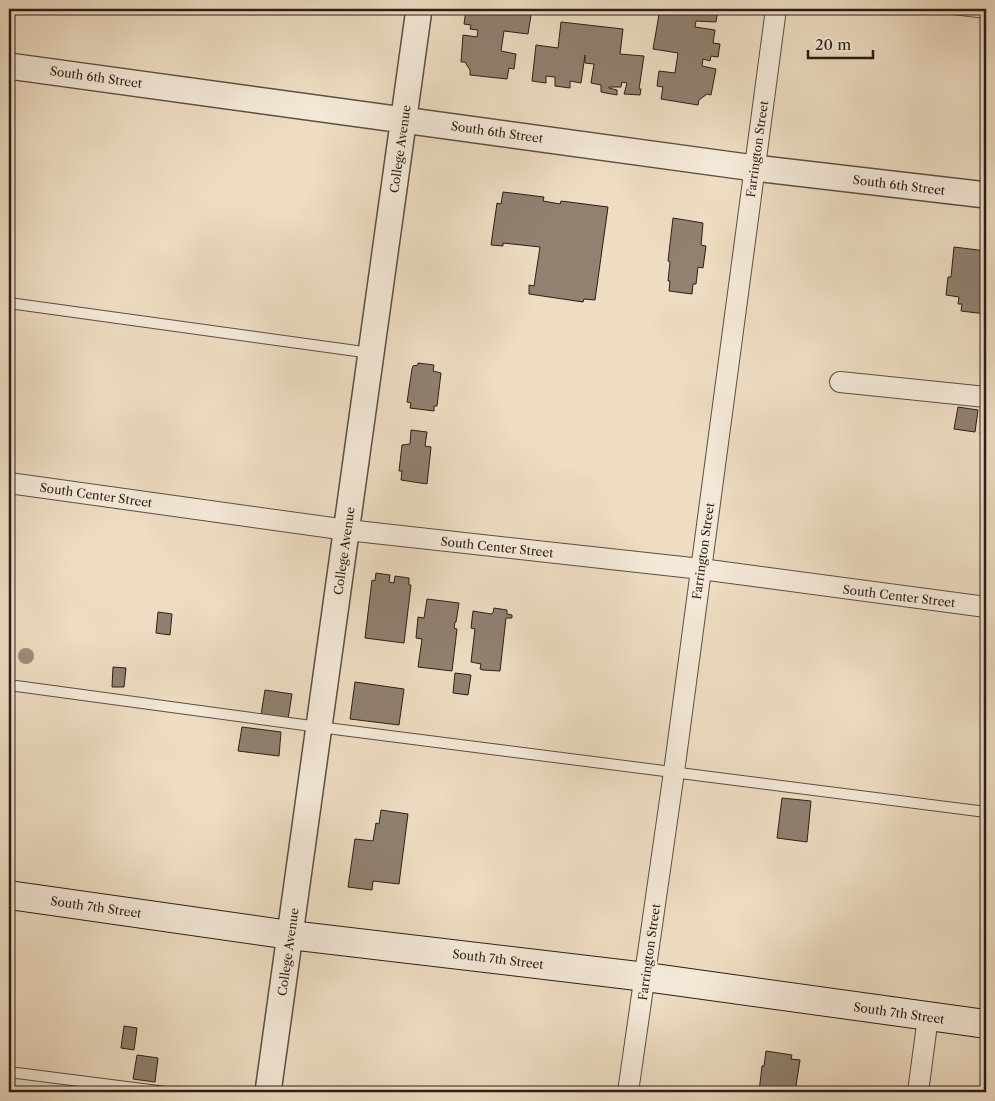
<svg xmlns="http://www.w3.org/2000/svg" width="995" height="1101" font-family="'Libre Caslon Text',serif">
	<rect width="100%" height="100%" fill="#eeddc3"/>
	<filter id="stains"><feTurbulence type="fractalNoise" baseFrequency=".004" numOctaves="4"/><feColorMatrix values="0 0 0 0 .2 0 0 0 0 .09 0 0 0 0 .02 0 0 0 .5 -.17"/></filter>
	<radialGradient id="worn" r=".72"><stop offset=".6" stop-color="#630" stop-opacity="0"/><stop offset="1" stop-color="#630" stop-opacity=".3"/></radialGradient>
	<path fill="#908171" stroke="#2a1e18" d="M473,9H532L528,34L504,31L501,51L516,54L514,69L509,68L507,79L470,75V70L465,62H461L463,35L477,37L478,30L470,29L471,25L464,24L466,10L473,11Z
		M660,9H725V11L718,10L716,22L696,21L695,27L715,30L713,43L720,44L718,57L711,56L710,61L703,59L702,66L716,69L711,95L707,94L699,100L698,105L661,99L663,87L657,86L659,71L675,73L678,53L653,49Z
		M561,22L623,29L620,54L644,56L639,89H641L640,95L624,94L627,83L622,82L621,87H609V88L617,90V95L601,92V85L591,83L594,64L585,63V55L581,83L570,81V88L555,86V77L546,76V83L532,81L536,45L558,48Z
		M503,192L544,197L543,201L560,204L561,201L608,207L595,300L584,299L583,302L529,294V285L534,286L540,247L503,243V246L491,245L497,203L501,204Z
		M673,218L703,223L701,245L706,246L703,268L698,267L696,284H693L692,294L669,291L670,281H668L670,262L668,261Z
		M954,247L986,251V314L961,311L962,304H958L959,297L946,295L948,277H951Z
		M418,363L434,365L433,371L441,373L437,406H434V411L410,408L411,403L407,402L412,369L413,366L418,365Z
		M958,407L978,410L975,432L954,429Z
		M984,412H986V435L980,434Z
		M411,430L427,432L425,446L431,447L427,484L401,480L402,471H399L402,445L410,444Z
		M376,573L390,575L389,582L394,583L395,576L409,578V585H411L404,643L365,638L372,580L375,581Z
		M427,599L459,603L456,622H455L454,628L457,629L452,671L418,667L422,639L416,638L418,617L424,618Z
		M494,608L507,610V614L512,615V618H506L500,671L483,670L480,669L481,664L471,662L475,629L471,628L473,611L491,614L493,613Z
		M158,612L172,614L170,635L156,633Z
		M113,667L126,668L124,687H112Z
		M455,673L471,675L468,695L453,693Z
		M355,682L404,689L399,725L350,719Z
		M265,690L292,694L288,719L261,715Z
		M242,727L281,732L279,756L238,751Z
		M782,798L811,801L807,842L777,838Z
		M381,810L408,814L399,884L373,881L372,890L348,887L355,839L373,841L376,823L379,824Z
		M124,1026L137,1028L134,1050L121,1048Z
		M766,1051L792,1055L791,1059L800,1060L795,1092H759L762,1066H764Z
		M137,1055L158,1058L155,1082L133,1079Z"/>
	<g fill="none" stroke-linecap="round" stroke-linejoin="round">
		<defs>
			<path id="service" d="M953,9L986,13
				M9,303L371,353
				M9,685L319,727L986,812
				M9,1072L166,1092"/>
			<path id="minor" d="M840,382L986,397
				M9,483L347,530L701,569L986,607
				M628,1092L674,772L776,9
				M918,1092L928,1017"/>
			<path id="tertiary" d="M9,66L754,168L986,195
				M268,1092L419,9"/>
			<path id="secondary" d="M9,895L290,935L646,977L986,1024"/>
		</defs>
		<use href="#service" stroke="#5b4e43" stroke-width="12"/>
		<use href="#minor" stroke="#5b4e43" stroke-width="22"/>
		<use href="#tertiary" stroke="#5b4e43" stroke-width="28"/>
		<use href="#secondary" stroke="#2a1e18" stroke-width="30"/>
		<use href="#service" stroke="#f4e9d8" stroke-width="10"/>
		<use href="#minor" stroke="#f4e9d8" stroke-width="20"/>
		<use href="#tertiary" stroke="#f4e9d8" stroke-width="25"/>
		<use href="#secondary" stroke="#f4e9d8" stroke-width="28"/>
	</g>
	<circle fill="#9d8e7d" cx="26" cy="656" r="8"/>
	<g text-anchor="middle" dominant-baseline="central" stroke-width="5" stroke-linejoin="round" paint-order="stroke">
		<g font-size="12" fill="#2a1e18" stroke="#f4e9d8">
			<text transform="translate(96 77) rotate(8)">South 6th Street</text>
			<text transform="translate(497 132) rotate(8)">South 6th Street</text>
			<text transform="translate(400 149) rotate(-82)">College Avenue</text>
			<text transform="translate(757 149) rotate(-82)">Farrington Street</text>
			<text transform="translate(899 185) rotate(7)">South 6th Street</text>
			<text transform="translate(96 495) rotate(8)">South Center Street</text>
			<text transform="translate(497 547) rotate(6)">South Center Street</text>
			<text transform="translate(344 551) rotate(-82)">College Avenue</text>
			<text transform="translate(703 551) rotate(-82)">Farrington Street</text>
			<text transform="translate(899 596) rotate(7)">South Center Street</text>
			<text transform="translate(96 907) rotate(8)">South 7th Street</text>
			<text transform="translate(288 952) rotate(-82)">College Avenue</text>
			<text transform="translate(649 952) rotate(-82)">Farrington Street</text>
			<text transform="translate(498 959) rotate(7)">South 7th Street</text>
			<text transform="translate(899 1013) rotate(8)">South 7th Street</text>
		</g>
	</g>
	<rect width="995" height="1101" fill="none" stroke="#eeddc3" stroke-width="30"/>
	<rect x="10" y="10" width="975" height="1081" fill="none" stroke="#2a1e18" stroke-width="2.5"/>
	<rect x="15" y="15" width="965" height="1071" fill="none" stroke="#2a1e18"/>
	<path d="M808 50v8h65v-8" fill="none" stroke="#2a1e18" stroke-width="2.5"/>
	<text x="815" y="50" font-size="15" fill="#2a1e18" stroke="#f4e9d8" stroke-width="4" paint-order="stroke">20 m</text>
	<rect width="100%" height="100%" filter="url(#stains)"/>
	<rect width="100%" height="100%" fill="url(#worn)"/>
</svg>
